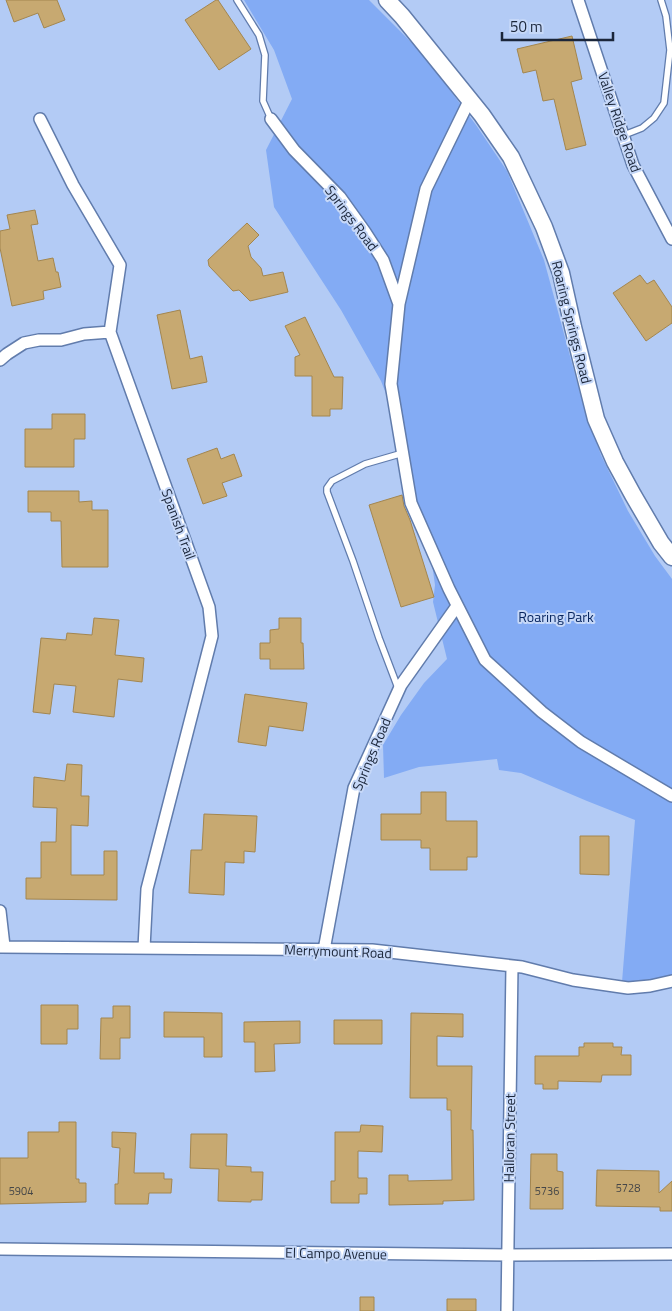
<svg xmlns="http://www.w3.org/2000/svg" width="672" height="1311" font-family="'Titillium Web',sans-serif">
	<rect width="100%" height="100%" fill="#b3cbf5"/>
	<path fill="#83abf4" d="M244,0H369L423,54L476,125L507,171L544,260L583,404L601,455L628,511L655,556L672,579V976L651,983L622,982L635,820L587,801L521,773L499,770L497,759L419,767L384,778L383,745L401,715L424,683L447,659L433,602L435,585L431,557L390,404L381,381L341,310L274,207L266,150L292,99L274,50Z"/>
	<path fill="#c7a971" stroke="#a3864f" d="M6,0H57L65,20L44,28L38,13L14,22Z
		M216,0H218L251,49L219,70L185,20Z
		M572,36L582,79L571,82L586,145L566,150L554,99L543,101L536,70L523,73L517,49Z
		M35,210L38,224L31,225L38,261L53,258L56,272H58L61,287L43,291L44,299L12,306L0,248V231L10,229L7,215Z
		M247,223L259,235L248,246L251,257L261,268L263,276L283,272L288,292L250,301L239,290L233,291L209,266L208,260Z
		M640,275L647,284L654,280L672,307V323L646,341L613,293Z
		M180,310L190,359L202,356L207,382L172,389L157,315Z
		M305,317L334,377H343L342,409H330V416H312V376H295V357L300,355L285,326Z
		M52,414H85V439H74V467H25V429H52Z
		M217,448L221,459L234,454L242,476L222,483L227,496L203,504L187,459Z
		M28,491H79V502L92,501V510H108V567H62L61,521H51V512H28Z
		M402,495L404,506L410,520L434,597L401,607L369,505Z
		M94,618L119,620L115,655L144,658L142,682L118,679L114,717L73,712L76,686L54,684L50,714L33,712L41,638L66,640L67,633L92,635Z
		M279,618H301V643H303L304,669H270V659H260V643H270V630L279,629Z
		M245,694L307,703L303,731L269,726L266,746L238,742Z
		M67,764L82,765L81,796H89L88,826L71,825V875H104V851H117V900L26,899V878H41V842H56L57,808L33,807L34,777L65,781Z
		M421,792H446V821H477V857H467V870H430V848H421V840H381V814H421Z
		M204,814L257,816L255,852L244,851V863L225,862L224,895L189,893L191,850H202Z
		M580,836H609V875L580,874Z
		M41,1005H78V1029H67V1044H41Z
		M113,1006H130V1038H120V1059H100L101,1018H113Z
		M164,1012L222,1013V1057H204V1037H164Z
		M411,1013L463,1014V1037L437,1036V1066H472L471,1130H473L474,1200L443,1201V1204L389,1205V1175H408V1181L452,1180L451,1110H447V1098H410Z
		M334,1020H382V1044H334Z
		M300,1021V1043L274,1044L275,1071L255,1072V1042H244V1022Z
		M584,1043H613V1047H622L621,1055H631V1075H602L601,1082L558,1081V1089H543V1084H535V1056H579V1047H584Z
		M59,1122H76V1179H79V1183H86V1202L0,1204V1158H28V1132H59Z
		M361,1125L383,1126L382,1152L358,1151V1178H367V1194H359V1203H331V1181H335V1132H360Z
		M112,1132L136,1133L134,1173H164V1179H172L171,1193H149L148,1204H115V1184H118L120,1148L112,1147Z
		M191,1134H227L226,1166L251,1167V1172H263L262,1200H251V1202L218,1201L219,1169L190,1168Z
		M531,1154H557V1171L563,1172V1209H530Z
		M597,1170L659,1171V1193L672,1181V1211H660V1207L596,1206Z
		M360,1297H374V1311H360Z
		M447,1299H476V1311H447Z"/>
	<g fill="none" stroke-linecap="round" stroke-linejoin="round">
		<defs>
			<path id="lane" d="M237,0L259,35L265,55L263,101L271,119
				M624,135L642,128L654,118L664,103L670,50L666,16L661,0
				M398,688L379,638L353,561L327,492V488L332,481L365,464L403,453"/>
			<path id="street" d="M578,0L633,165L672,239
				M470,99L426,189L399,304L391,384L411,503L449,589L485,660L542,712L581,742L672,796
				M40,119L73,185L120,265L110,332L209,607L212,636L147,889L144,948
				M271,119L294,150L340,197L365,232L383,260L399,304
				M0,360L7,354L24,343L39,340H61L84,334L110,332
				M0,911L4,946
				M0,947L372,950L522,967L573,980L628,988L650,986L672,981
				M324,950L354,788L401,685L457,606
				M0,1249L508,1255L672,1254
				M507,1311L512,966"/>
			<path id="secondary" d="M387,0L402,16L482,115L511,157L544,227L561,273L573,327L596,419L615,462L633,495L661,543L672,557"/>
		</defs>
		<use href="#lane" stroke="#617cac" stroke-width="8"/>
		<use href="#street" stroke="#617cac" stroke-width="14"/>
		<use href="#secondary" stroke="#617cac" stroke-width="19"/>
		<use href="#lane" stroke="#fff" stroke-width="5.5"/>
		<use href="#street" stroke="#fff" stroke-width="11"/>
		<use href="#secondary" stroke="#fff" stroke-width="16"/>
	</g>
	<g text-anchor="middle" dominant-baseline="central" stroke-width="4" stroke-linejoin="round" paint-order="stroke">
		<g font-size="11" fill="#464748">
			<text x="628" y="1188">5728</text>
			<text x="21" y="1191">5904</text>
			<text x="547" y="1191">5736</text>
		</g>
		<g font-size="14" fill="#1b263a" stroke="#c6d8f8">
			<text transform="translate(620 122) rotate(71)">Valley Ridge Road</text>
			<text transform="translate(352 218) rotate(53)">Springs Road</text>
			<text transform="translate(572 322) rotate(76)">Roaring Springs Road</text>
			<text transform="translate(179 524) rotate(70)">Spanish Trail</text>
			<text transform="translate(371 754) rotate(-67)">Springs Road</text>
			<text transform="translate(338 951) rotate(2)">Merrymount Road</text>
			<text transform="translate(509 1138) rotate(-89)">Halloran Street</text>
			<text transform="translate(336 1253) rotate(1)">El Campo Avenue</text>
		</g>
		<g font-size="14" fill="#07255f" stroke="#c6d8f8">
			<text x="556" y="616">Roaring Park</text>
		</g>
	</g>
	<path d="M502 32v8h111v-8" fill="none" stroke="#1b263a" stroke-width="2.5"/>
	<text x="510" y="32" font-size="15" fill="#1b263a" stroke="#c6d8f8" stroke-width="4" paint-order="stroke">50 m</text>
</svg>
